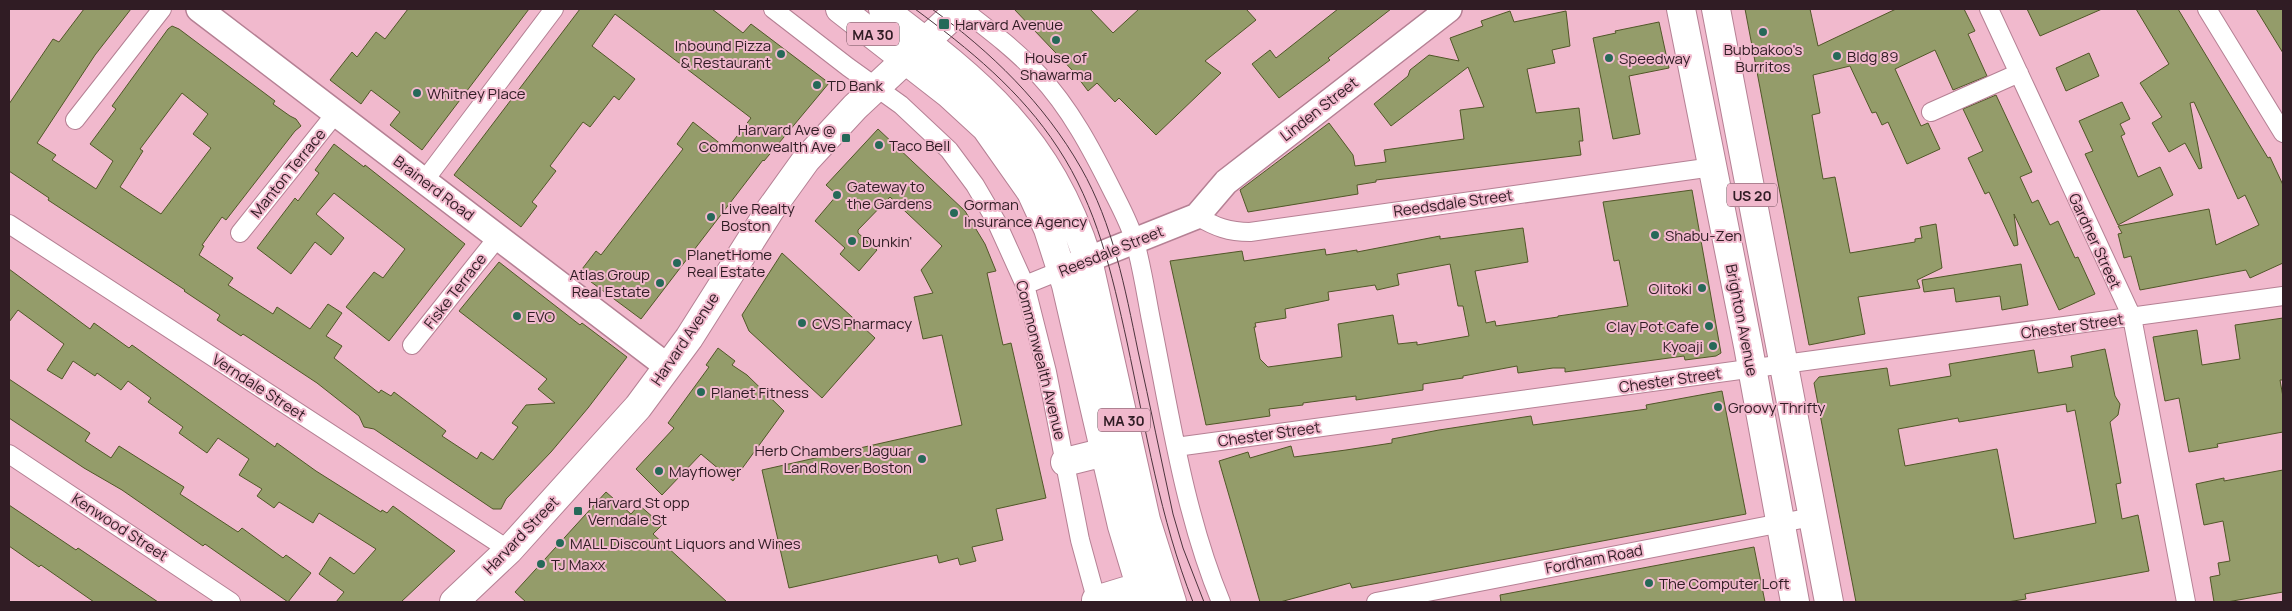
<svg xmlns="http://www.w3.org/2000/svg" width="2292" height="611" font-family="Manrope,sans-serif">
	<rect width="100%" height="100%" fill="#f1b9cd"/>
	<path fill="#949c6a" stroke="#515728" fill-rule="evenodd" d="M84,9H131L95,55L37,143L56,155L52,160L96,189L113,161L90,144L116,109L112,106L168,29L172,26L179,29L275,101L273,104L290,116L296,119L301,126L295,131L226,220L222,217L202,245L204,246L199,255L233,278L228,285L273,314L277,307L310,329L328,304L342,313L326,336L342,346L334,358L379,393L381,390L391,396L394,392L446,431L442,436L477,459L481,452L493,460L518,427L512,423L526,405L555,403L538,389L547,379L459,311L499,262L580,325L582,323L627,357L588,408L551,452L506,499L501,509H493L374,429L364,427L359,416L317,383L243,334L241,336L217,320L220,315L184,291L185,290L48,200L49,198L9,171V104L53,39L59,42ZM182,93L208,114L193,134L211,148L161,214L120,187L143,151L140,149Z
		M408,9H529L422,150L390,125L400,112L371,90L361,104L330,80L352,52L357,57L376,32L385,39Z
		M580,9H712L743,33L751,24L829,83L764,161L763,160L641,319L579,273L596,251L601,255L683,149L677,144L693,122L727,149L751,118L615,14L592,46L635,79L619,100L614,96L590,127L583,122L550,166L556,171L532,202L537,206L521,227L454,175Z
		M1014,9H1090L1113,33L1139,9H1246L1256,20L1205,61L1221,73L1156,135L1119,98L1115,102L1097,83L1088,91L1073,71Z
		M1338,9H1391L1328,58L1330,60L1279,98L1252,64L1270,50L1276,58Z
		M1745,9H1810L1818,46L1896,9H1964L1975,31L1968,34L1987,76L1953,90L1935,50L1895,69L1921,126L1928,123L1940,149L1907,164L1888,122L1882,125L1876,112L1872,113L1850,66L1813,75L1820,113L1812,115L1823,179L1835,177L1850,253L1915,242V239L1922,238L1920,227L1936,224L1942,268L1917,280L1920,288L1858,297L1865,334L1809,345Z
		M2027,9H2102L2040,36Z
		M2136,9H2178L2268,158L2270,157L2283,185V263L2250,278L2246,270L2140,290L2131,256L2124,258L2118,234L2122,233L2118,226L2209,209L2216,245L2259,225L2245,195L2238,199L2194,102L2190,103L2202,168L2199,169L2185,143L2169,152L2152,123L2162,117L2140,83L2169,64Z
		M2256,9H2283V53Z
		M1510,11L1514,22L1566,11L1570,46L1552,50L1555,63L1527,69L1536,113L1579,108L1583,141H1579L1581,155L1376,180V182L1357,185L1358,194L1248,212L1240,190L1329,123L1353,155L1355,166L1386,162L1384,150L1464,139L1460,110L1484,107L1468,67L1391,126L1374,104L1408,76L1410,70L1429,55L1459,61L1450,38L1483,26L1481,21Z
		M1659,22L1669,68L1629,76L1640,134L1613,139L1593,38L1616,33L1615,31Z
		M2089,53L2099,76L2066,91L2056,68Z
		M1996,95L2032,172L2020,177L2032,203L2038,200L2050,225L2058,221L2075,258L2078,257L2095,294L2059,310L2014,214L2018,245L2014,246L1989,192L1985,194L1968,158L1983,151L1963,109Z
		M2122,102L2130,119L2120,124L2125,134L2121,136L2138,177L2160,167L2173,195L2118,225L2085,154L2093,151L2079,121Z
		M878,129L965,211L985,244L996,271L987,273L1003,345L1011,343L1046,498L996,509L1003,540L972,547L976,561L960,565L958,558L939,563L937,555L789,588L762,470L962,425L942,335L923,339L914,297L933,293L921,270L942,246L890,197L858,230V233L877,250L859,271L840,254L845,248L815,221L837,195L826,185Z
		M334,144L364,167L365,165L465,244L389,341L346,307L374,272L383,278L405,249L334,193L316,214L344,238L331,255L315,242L291,274L257,248L295,198L298,201L319,173L315,170Z
		M1692,190L1721,353L1716,356L1685,360L1684,356L1565,372V368H1553L1518,373L1517,366L1463,376V378L1423,384V390L1356,400V396L1303,403V405L1269,409L1270,416L1206,425L1170,261L1242,251L1244,261L1325,249L1326,255L1357,250V252L1440,236V239L1523,228L1528,262L1475,271L1486,323L1495,321L1496,326L1558,317V316L1628,306L1619,260L1614,261L1603,202ZM1450,264L1458,306H1463L1469,336L1417,345V342L1398,344L1393,315L1338,324L1342,357L1268,367L1260,359L1254,327H1256L1255,323L1286,318L1285,309L1329,300L1328,292L1375,285L1377,290L1399,285L1397,274Z
		M782,253L875,338L822,398L749,331L742,315Z
		M2021,264L2028,305L2002,310L2000,296L1956,302L1954,288L1924,292L1922,280Z
		M9,269L90,329L94,323L129,348L132,345L275,447L277,443L316,471L381,512L382,510L387,513L393,506L455,551L401,602H336L344,592L319,574L330,557L354,574L376,549L319,513L313,523L279,502L274,508L257,496L262,489L239,475L249,459L218,438L207,453L179,433L183,427L148,402L151,398L128,381L121,390L97,373L95,376L73,361L62,379L47,370L64,344L18,310L9,322Z
		M2283,318V380H2280L2283,397V432L2217,444L2218,447L2189,452L2179,398L2165,401L2153,337L2197,330L2202,365L2240,359L2235,325Z
		M718,348L735,361L732,365L747,375L784,411L733,481L701,454L662,495L636,469L674,428L668,423L709,367L706,365Z
		M2105,349L2115,396L2120,404L2118,415L2110,422L2121,483L2116,484L2122,519L2138,515L2149,571L2025,594L2026,599L2007,602H1856L1814,383L1819,377L1887,368L1890,386L1951,376L1949,364L2034,350L2038,373L2073,367L2071,356ZM2066,404L2067,412L2075,410L2096,523L2014,539L1997,449L1905,466L1898,429L1958,418L1959,422Z
		M9,379L90,433L85,441L111,458L119,446L184,487L180,494L238,532L242,528L283,558L286,555L311,573L288,602L205,544L203,546L122,490L84,468L9,418Z
		M1722,391L1746,514L1352,588L1350,583L1280,602H1260L1219,461L1248,452L1250,458L1291,446L1294,457L1346,450L1392,443V439L1439,430L1531,416L1533,425L1597,416L1647,409L1646,405Z
		M2283,470V592L2227,602H2214L2210,577L2220,575L2218,563L2230,561L2223,521L2204,525L2196,484L2224,478V481Z
		M606,492L631,514L639,505L662,525L653,534L727,602H526L515,592Z
		M9,505L76,550L78,548L158,602H94L41,565L39,567L9,546Z
		M1754,547L1765,602H1501L1500,595Z"/>
	<g fill="none" stroke-linecap="round" stroke-linejoin="round">
		<defs>
			<path id="street" d="M773,9L848,67L901,105L949,150L975,185L996,221L1025,285L1047,372L1080,540L1097,602
				M962,9C988,29 1016,50 1039,75C1070,108 1092,150 1112,190C1120,206 1130,224 1135,242C1142,267 1146,294 1151,320C1170,414 1184,513 1221,602
				M1989,9L2132,317L2186,602
				M2207,9L2283,133
				M1931,112L2019,73
				M75,120L162,9
				M424,181L554,9
				M1197,216C1215,227 1229,232 1250,232L1713,167
				M9,224L509,550
				M240,233L336,113
				M1025,285L1062,270
				M412,345L498,237
				M1176,447L2283,296
				M9,454L231,602
				M1376,602L1812,517"/>
			<path id="secondary" d="M199,9L668,367
				M1069,267L1197,216L1226,182L1449,9"/>
			<path id="primary" d="M840,9L949,94L986,128L1031,192L1048,229L1066,285L1122,526L1145,602
				M883,9C982,84 1049,137 1088,260L1146,520L1172,602
				M1681,9L1748,346L1795,602
				M1716,9L1829,602
				M1065,462L1105,452
				M1096,600L1158,581
				M454,602L509,550L638,407L689,338L770,210L806,160L855,107L960,9"/>
		</defs>
		<use href="#street" stroke="#b58094" stroke-width="20"/>
		<use href="#secondary" stroke="#b58094" stroke-width="28"/>
		<use href="#primary" stroke="#b58094" stroke-width="30"/>
		<use href="#street" stroke="#fff" stroke-width="18"/>
		<use href="#secondary" stroke="#fff" stroke-width="25"/>
		<use href="#primary" stroke="#fff" stroke-width="28"/>
		<path stroke="#4d343d" stroke-width="1" d="M915,9C969,49 1021,91 1058,148C1097,207 1112,274 1127,342C1146,430 1160,519 1193,602
			M932,9C991,52 1044,103 1081,168C1113,224 1125,288 1138,351C1150,405 1161,459 1173,514L1183,548L1204,602"/>
	</g>
	<g fill="#266959" stroke="#f1b9cd" stroke-width="2">
		<rect x="938" y="18" width="12" height="12" rx="2.5"/>
		<circle cx="1763" cy="32" r="5"/>
		<circle cx="1056" cy="40" r="5"/>
		<circle cx="781" cy="54" r="5"/>
		<circle cx="1837" cy="56" r="5"/>
		<circle cx="1609" cy="58" r="5"/>
		<circle cx="817" cy="85" r="5"/>
		<circle cx="417" cy="93" r="5"/>
		<rect x="841" y="133" width="10" height="10" rx="2.5"/>
		<circle cx="879" cy="145" r="5"/>
		<circle cx="837" cy="195" r="5"/>
		<circle cx="954" cy="213" r="5"/>
		<circle cx="711" cy="217" r="5"/>
		<circle cx="1655" cy="235" r="5"/>
		<circle cx="852" cy="241" r="5"/>
		<circle cx="677" cy="263" r="5"/>
		<circle cx="660" cy="283" r="5"/>
		<circle cx="1702" cy="288" r="5"/>
		<circle cx="517" cy="316" r="5"/>
		<circle cx="802" cy="323" r="5"/>
		<circle cx="1709" cy="326" r="5"/>
		<circle cx="1713" cy="346" r="5"/>
		<circle cx="701" cy="392" r="5"/>
		<circle cx="1718" cy="407" r="5"/>
		<circle cx="922" cy="459" r="5"/>
		<circle cx="659" cy="471" r="5"/>
		<rect x="573" y="506" width="10" height="10" rx="2.5"/>
		<circle cx="560" cy="543" r="5"/>
		<circle cx="541" cy="564" r="5"/>
		<circle cx="1649" cy="583" r="5"/>
	</g>
	<g text-anchor="middle" dominant-baseline="central" stroke-width="4" stroke-linejoin="round" paint-order="stroke">
		<g fill="#f1b9cd" stroke="#6a4b57" stroke-width="1">
			<rect x="847" y="22.5" width="52" height="23" rx="4"/>
			<rect x="1727" y="183.5" width="50" height="23" rx="4"/>
			<rect x="1098" y="408.5" width="52" height="23" rx="4"/>
		</g>
		<g font-size="14" font-weight="bold" fill="#301c24">
			<text x="873" y="34">MA 30</text>
			<text x="1752" y="195">US 20</text>
			<text x="1124" y="420">MA 30</text>
		</g>
		<g font-size="15" fill="#301c24" stroke="#f1b9cd" text-anchor="start">
			<text x="955" y="24">Harvard Avenue</text>
			<text x="771" y="45" text-anchor="end">Inbound Pizza<tspan x="771" dy="17">&amp; Restaurant</tspan></text>
			<text x="1763" y="49" text-anchor="middle">Bubbakoo's<tspan x="1763" dy="17">Burritos</tspan></text>
			<text x="1847" y="56">Bldg 89</text>
			<text x="1056" y="57" text-anchor="middle">House of<tspan x="1056" dy="17">Shawarma</tspan></text>
			<text x="1619" y="58">Speedway</text>
			<text x="827" y="85">TD Bank</text>
			<text x="427" y="93">Whitney Place</text>
			<text x="836" y="129" text-anchor="end">Harvard Ave @<tspan x="836" dy="17">Commonwealth Ave</tspan></text>
			<text x="889" y="145">Taco Bell</text>
			<text x="847" y="186">Gateway to<tspan x="847" dy="17">the Gardens</tspan></text>
			<text x="964" y="204">Gorman<tspan x="964" dy="17">Insurance Agency</tspan></text>
			<text x="721" y="208">Live Realty<tspan x="721" dy="17">Boston</tspan></text>
			<text x="1665" y="235">Shabu-Zen</text>
			<text x="862" y="241">Dunkin'</text>
			<text x="687" y="254">PlanetHome<tspan x="687" dy="17">Real Estate</tspan></text>
			<text x="650" y="274" text-anchor="end">Atlas Group<tspan x="650" dy="17">Real Estate</tspan></text>
			<text x="1692" y="288" text-anchor="end">Olitoki</text>
			<text x="527" y="316">EVO</text>
			<text x="812" y="323">CVS Pharmacy</text>
			<text x="1699" y="326" text-anchor="end">Clay Pot Cafe</text>
			<text x="1703" y="346" text-anchor="end">Kyoaji</text>
			<text x="711" y="392">Planet Fitness</text>
			<text x="1728" y="407">Groovy Thrifty</text>
			<text x="912" y="450" text-anchor="end">Herb Chambers Jaguar<tspan x="912" dy="17">Land Rover Boston</tspan></text>
			<text x="669" y="471">Mayflower</text>
			<text x="588" y="502">Harvard St opp<tspan x="588" dy="17">Verndale St</tspan></text>
			<text x="570" y="543">MALL Discount Liquors and Wines</text>
			<text x="551" y="564">TJ Maxx</text>
			<text x="1659" y="583">The Computer Loft</text>
		</g>
		<g font-size="15" fill="#301c24" stroke="#f1b9cd">
			<text transform="translate(1319 109) rotate(-38)">Linden Street</text>
			<text transform="translate(288 173) rotate(-51)">Manton Terrace</text>
			<text transform="translate(434 188) rotate(37)">Brainerd Road</text>
			<text transform="translate(1453 203) rotate(-8)">Reedsdale Street</text>
			<text transform="translate(2095 241) rotate(65)">Gardner Street</text>
			<text transform="translate(1111 251) rotate(-22)">Reesdale Street</text>
			<text transform="translate(455 291) rotate(-52)">Fiske Terrace</text>
			<text transform="translate(1742 320) rotate(79)">Brighton Avenue</text>
			<text transform="translate(2072 326) rotate(-8)">Chester Street</text>
			<text transform="translate(685 339) rotate(-56)">Harvard Avenue</text>
			<text transform="translate(1041 360) rotate(76)">Commonwealth Avenue</text>
			<text transform="translate(1670 380) rotate(-8)">Chester Street</text>
			<text transform="translate(259 387) rotate(33)">Verndale Street</text>
			<text transform="translate(1269 434) rotate(-8)">Chester Street</text>
			<text transform="translate(120 527) rotate(33)">Kenwood Street</text>
			<text transform="translate(521 535) rotate(-46)">Harvard Street</text>
			<text transform="translate(1594 559) rotate(-11)">Fordham Road</text>
		</g>
	</g>
	<rect width="2292" height="611" fill="none" stroke="#301c24" stroke-width="20"/>
</svg>
